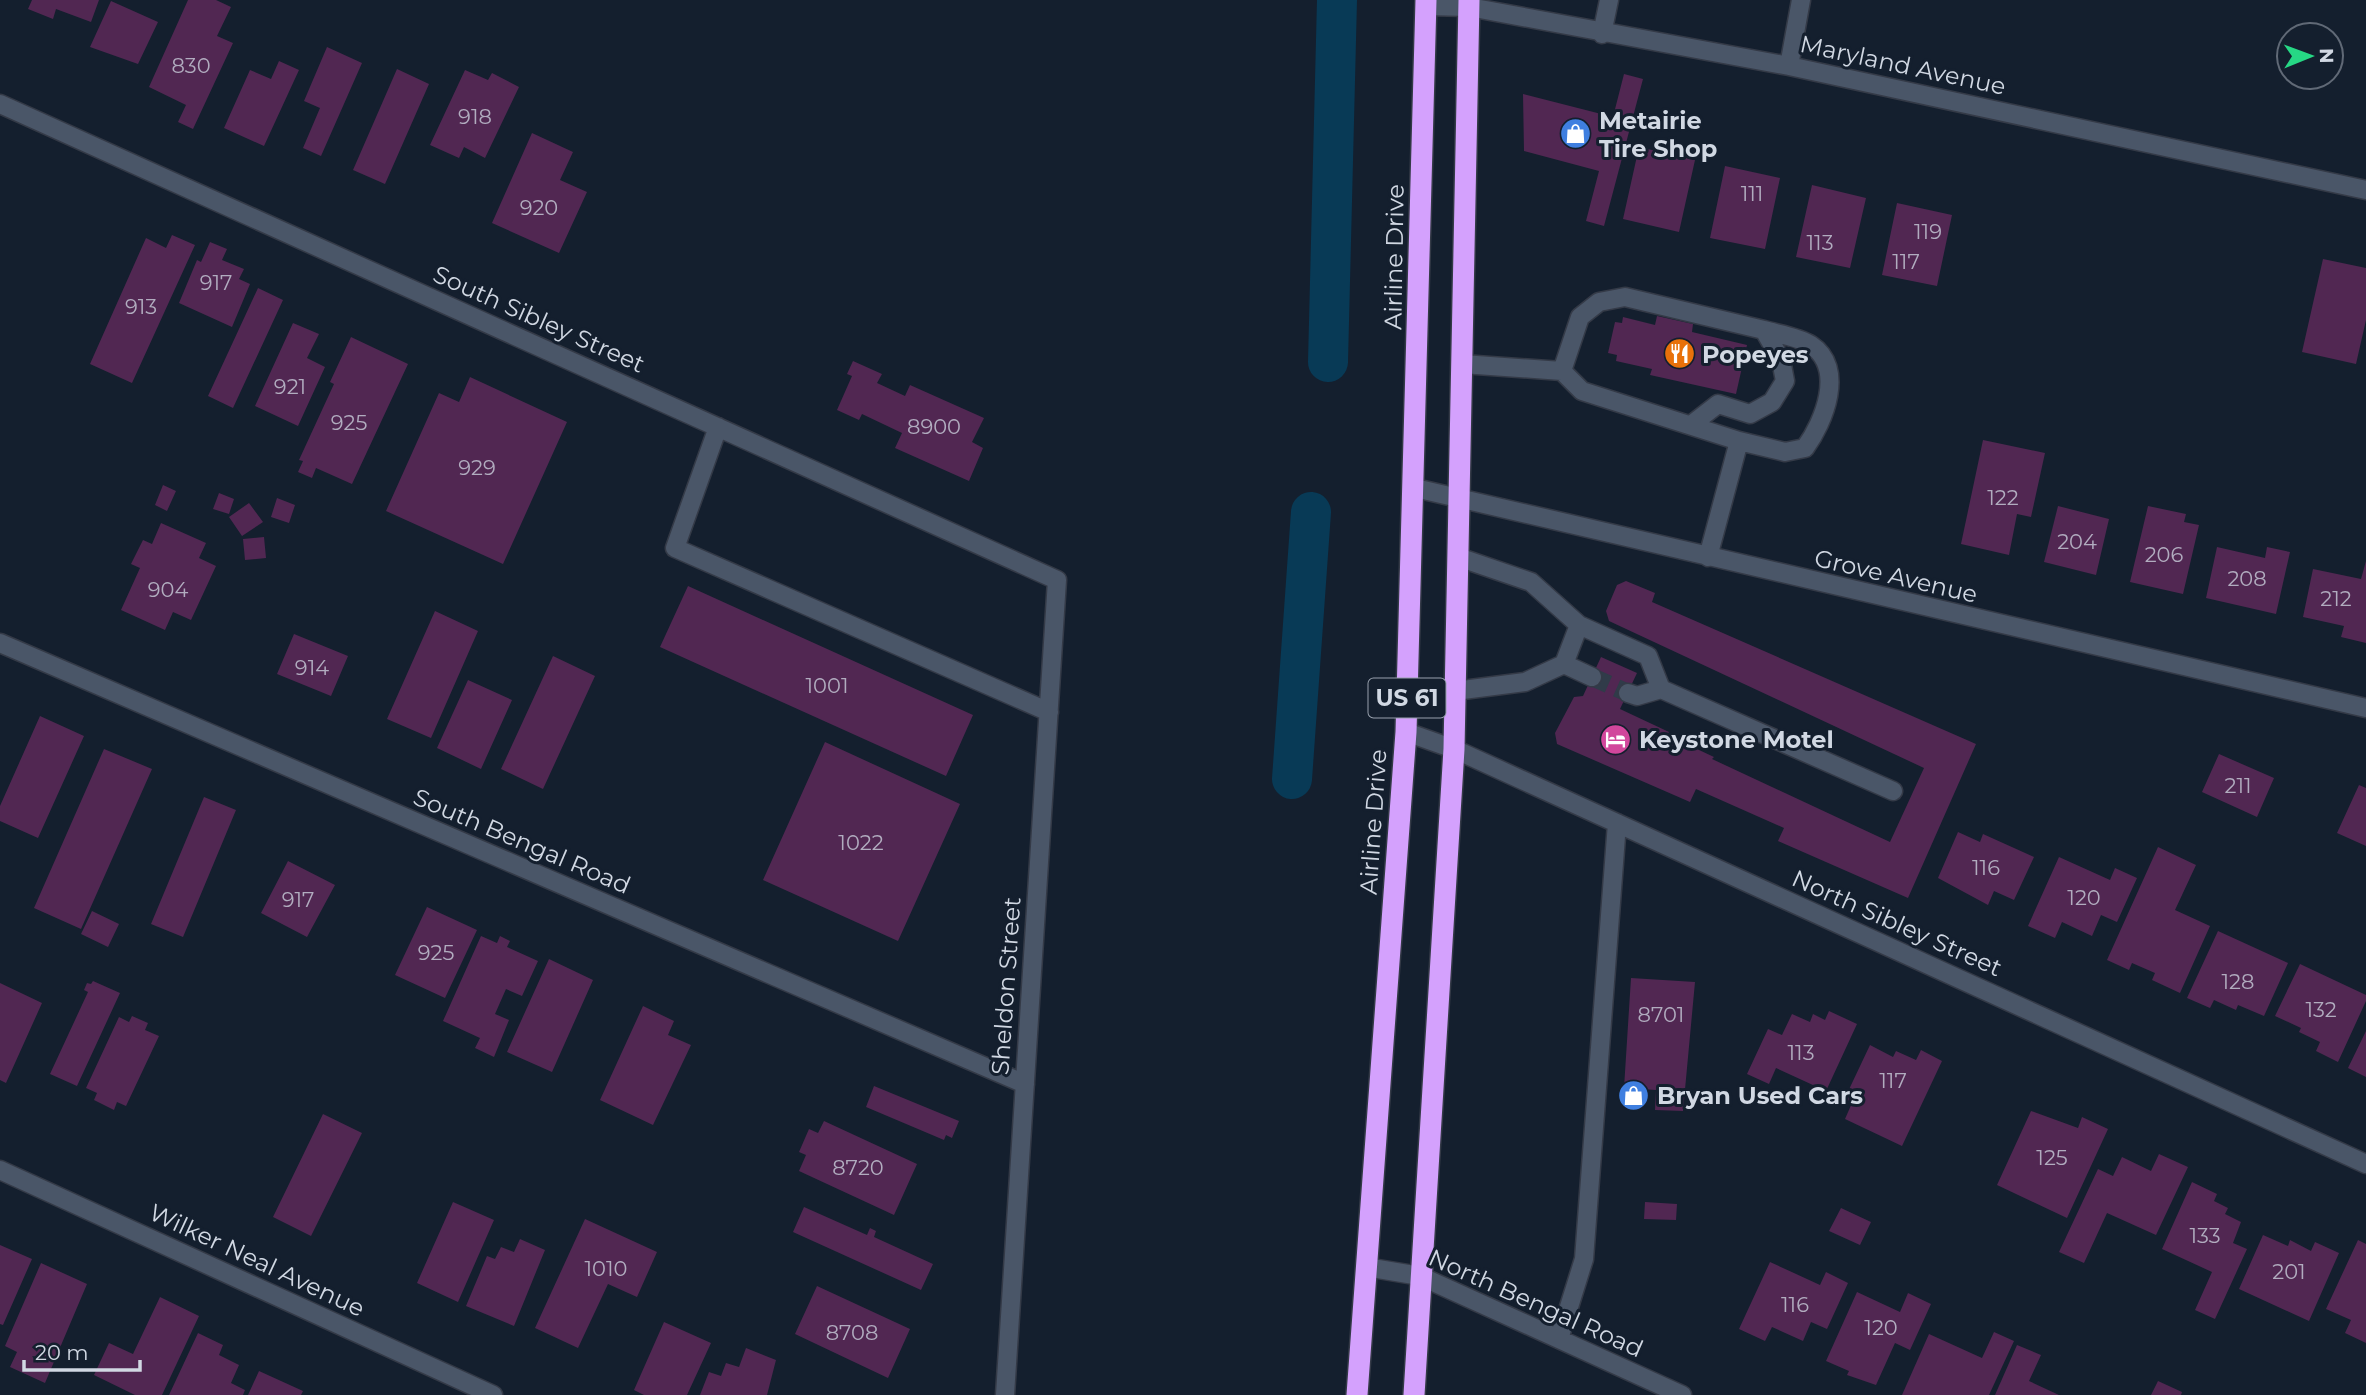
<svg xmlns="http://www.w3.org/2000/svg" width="2366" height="1395" font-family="Montserrat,sans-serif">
	<rect width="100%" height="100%" fill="#141f2e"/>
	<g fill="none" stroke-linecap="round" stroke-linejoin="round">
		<path stroke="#083a56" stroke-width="40" d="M1328,362L1337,0
			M1292,779L1311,512"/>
	</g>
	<path fill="#512752" d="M32,0H99L91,22L56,9L53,19L28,9Z
		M188,0H216L231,7L217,36L233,43L193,129L178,122L186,105L149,87Z
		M111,1L158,22L138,64L90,47Z
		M327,47L362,63L321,156L303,148L320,108L304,101Z
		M279,61L299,70L264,146L224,128L250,70L271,79Z
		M397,69L429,84L385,184L353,170Z
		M465,70L488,80L492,73L519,87L485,158L464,147L459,158L430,145Z
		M1624,74L1643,79L1604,226L1586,221L1599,171L1524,151L1523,94L1613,117Z
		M532,133L573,152L560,180L587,192L559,253L492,223Z
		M1639,147L1695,160L1679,232L1623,219Z
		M1725,166L1780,178L1765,249L1710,238Z
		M1812,185L1866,198L1850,268L1796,257Z
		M1897,203L1952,215L1937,286L1882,275Z
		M172,235L195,245L132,383L90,364L146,238L166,248Z
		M210,242L227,249L222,260L244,269L239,279L250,284L232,327L179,303L197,260L201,262Z
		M2323,259L2366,268V320L2356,364L2302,352Z
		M258,288L283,300L233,408L208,396Z
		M1657,316L1693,324L1692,332L1747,345L1736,394L1650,375L1652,369L1616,361L1617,355L1608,353L1615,322L1622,323L1623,317L1655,325Z
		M293,323L319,334L307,358L325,367L298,426L255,406Z
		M351,337L408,364L352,484L316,468L312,478L298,472L303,461L299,460L334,384L330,382Z
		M853,361L882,374L877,383L905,396L910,385L984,418L972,442L983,448L969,481L895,448L902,433L862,414L859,420L837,410L852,376L847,374Z
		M470,377L567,422L503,564L386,511L439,393L459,402Z
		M1983,440L2045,453L2031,517L2017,514L2009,555L1961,544Z
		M163,485L176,491L167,511L155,505Z
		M219,493L234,499L229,514L213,509Z
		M277,498L295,505L289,523L271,517Z
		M249,503L263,522L242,536L229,517Z
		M2058,506L2109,519L2096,575L2044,562Z
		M2148,506L2186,514L2184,522L2199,525L2183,594L2130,582Z
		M161,523L206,543L199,558L216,566L191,620L173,612L165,630L121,610L140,568L131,564L143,540L152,544Z
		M264,537L266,558L245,560L243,539Z
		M2217,547L2265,558L2267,547L2290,552L2276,614L2206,598Z
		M2366,561V643L2341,637L2344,626L2303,617L2313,569L2361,579Z
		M1626,581L1655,593L1652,602L1976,744L1908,898L1778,841L1784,828L1696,789L1690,802L1557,744L1555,733L1574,697L1583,696L1601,657L1637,673L1620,709L1669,732L1667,735L1714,757L1712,759L1890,842L1924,768L1609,621L1606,611L1617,585Z
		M688,586L973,715L946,776L660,647Z
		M435,611L478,631L431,738L387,719Z
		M294,634L348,656L331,696L277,674Z
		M553,656L595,676L543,789L501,769Z
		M468,680L512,700L481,769L437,748Z
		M40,716L84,736L38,838L0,821V806Z
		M825,742L960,804L898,941L763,880Z
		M104,749L152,769L81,929L34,908Z
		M2219,754L2274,778L2257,817L2202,792Z
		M2359,785L2366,788V846L2337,833Z
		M204,797L236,810L183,937L151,924Z
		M1958,832L1980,842L1983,834L2034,857L2014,900L1994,891L1988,905L1938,878Z
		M2158,847L2196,865L2175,910L2210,926L2180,993L2152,980L2155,973L2132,963L2129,970L2107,960Z
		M2059,857L2110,880L2115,868L2137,878L2117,922L2101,915L2092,936L2062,922L2055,938L2028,926Z
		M288,861L335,885L307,937L261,913Z
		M427,907L477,930L445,998L395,975Z
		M92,911L119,924L108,947L81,934Z
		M2218,931L2288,963L2264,1016L2238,1005L2236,1010L2214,1000L2210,1008L2187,998Z
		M481,936L497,943L500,936L510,941L507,947L538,961L522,996L506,989L495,1014L509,1020L494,1057L475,1048L480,1038L443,1021Z
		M549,959L593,980L552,1072L507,1052Z
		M2300,964L2366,995V1001L2338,1062L2316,1051L2320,1042L2299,1032L2301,1028L2275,1016Z
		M1631,978L1695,982L1683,1111L1655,1110L1656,1090L1624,1088Z
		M93,981L120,993L77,1086L50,1074L88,992L84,990L87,983L91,984Z
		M0,983L42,1003L6,1083L0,1080Z
		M643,1006L674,1021L668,1035L691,1045L653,1125L600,1100Z
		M1829,1011L1857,1024L1826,1091L1776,1068L1769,1084L1747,1074L1768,1029L1782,1035L1792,1014L1810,1022L1813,1014L1825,1020Z
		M132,1016L148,1023L145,1030L159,1036L126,1106L117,1102L114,1110L94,1100L97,1093L86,1088L119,1017L129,1022Z
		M2366,1031V1077L2348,1068Z
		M1870,1045L1893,1057L1896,1051L1916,1060L1921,1050L1942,1061L1902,1146L1845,1119L1852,1103L1844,1100Z
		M874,1086L959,1121L952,1138L946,1135L944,1140L866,1107Z
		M2031,1111L2078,1128L2082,1117L2108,1129L2067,1218L1997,1185Z
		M323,1114L362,1133L311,1236L273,1217Z
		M824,1121L917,1164L894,1215L799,1171L806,1155L799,1152L809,1129L818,1133Z
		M2159,1154L2188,1167L2156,1235L2107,1213L2084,1263L2059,1252L2098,1169L2113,1176L2122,1157L2151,1171Z
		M2192,1182L2217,1194L2214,1201L2228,1208L2225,1214L2241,1222L2233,1243L2247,1249L2215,1319L2195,1310L2212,1272L2162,1249Z
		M453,1202L494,1220L458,1302L417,1283Z
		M1645,1202L1677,1204L1676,1220L1644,1219Z
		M804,1207L867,1235L870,1228L876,1231L874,1237L933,1264L921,1290L793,1232Z
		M1841,1208L1871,1222L1860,1245L1829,1231Z
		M585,1219L657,1252L637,1297L608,1284L578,1348L535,1328Z
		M2263,1235L2288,1246L2290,1240L2311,1251L2315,1242L2339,1253L2309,1321L2239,1289Z
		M520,1239L545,1250L514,1326L466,1306L487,1256L495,1259L501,1247L514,1252Z
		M2358,1240L2366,1244V1343L2345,1333L2351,1320L2326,1309Z
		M0,1245L32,1259L3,1325L0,1324Z
		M1770,1262L1820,1285L1826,1272L1848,1283L1827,1329L1811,1322L1803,1341L1772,1327L1765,1341L1739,1329Z
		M41,1263L87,1284L45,1383L10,1367L17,1352L5,1346Z
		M817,1286L910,1329L888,1378L795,1334Z
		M1857,1292L1900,1312L1908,1293L1931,1304L1910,1350L1895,1343L1876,1385L1847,1375L1849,1371L1826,1361Z
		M160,1297L199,1316L162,1395H135L94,1375L109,1343L133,1354Z
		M664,1322L711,1343L687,1395H644L634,1390Z
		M1994,1332L2014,1341L1989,1395H1902L1929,1334L1982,1358Z
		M198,1333L223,1345L219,1355L239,1365L231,1383L245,1390L243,1395H169Z
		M2017,1345L2041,1355L2029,1381L2059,1395H1995Z
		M746,1348L776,1360L767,1395H700L709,1372L721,1376L726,1363L739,1367Z
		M259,1371L303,1391L301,1395H248Z
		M2158,1381L2182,1392L2181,1395H2151Z"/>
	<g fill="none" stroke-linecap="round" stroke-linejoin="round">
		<path stroke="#303b49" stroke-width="18" stroke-dasharray="18 9" stroke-linecap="butt" d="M1592,677L1628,693"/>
		<defs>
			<path id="minor" d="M1426,6L1469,7L1789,66L2366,190
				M1602,34L1609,0
				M1789,66L1801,0
				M0,104L1057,580L1005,1395
				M1462,364L1562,371L1582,391L1739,441
				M1562,371L1580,317L1599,302L1625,297L1764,330L1781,360L1785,381L1772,402L1750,414L1718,404L1691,425
				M718,427L675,548L1049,712
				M1415,488L2366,708
				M1458,557L1531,582L1579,625L1648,656L1661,689
				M1708,557L1739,441L1785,452L1805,448C1824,422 1846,368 1811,345C1799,337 1778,334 1764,330
				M0,643L1025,1084
				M1564,664L1579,625
				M1455,691L1525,682L1564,664L1592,677
				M1628,693L1637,696L1661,689L1893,791
				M1406,732L1454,749L2366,1164
				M0,1170L493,1395
				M1366,1267L1420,1276L1682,1395
				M1559,1339L1584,1259L1617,823"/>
			<path id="highway" d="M1357,1395L1406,732L1426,0
				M1414,1395L1454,749L1469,0"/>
		</defs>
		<use href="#minor" stroke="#343a47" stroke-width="21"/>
		<use href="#highway" stroke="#343a47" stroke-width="24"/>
		<use href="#minor" stroke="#4a5668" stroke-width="18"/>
		<use href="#highway" stroke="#d4a1fd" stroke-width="21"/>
	</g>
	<defs>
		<symbol id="shop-disc" viewBox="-11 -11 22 22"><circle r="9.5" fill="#3f7fe0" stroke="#141f2e"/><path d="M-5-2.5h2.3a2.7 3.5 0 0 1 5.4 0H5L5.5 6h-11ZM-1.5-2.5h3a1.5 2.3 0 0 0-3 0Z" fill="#fff"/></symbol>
		<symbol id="restaurant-disc" viewBox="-11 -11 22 22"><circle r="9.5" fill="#e8710a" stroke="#141f2e"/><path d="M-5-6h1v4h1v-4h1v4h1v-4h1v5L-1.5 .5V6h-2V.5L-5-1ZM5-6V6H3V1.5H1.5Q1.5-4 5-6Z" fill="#fff"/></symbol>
		<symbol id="hotel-disc" viewBox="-11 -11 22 22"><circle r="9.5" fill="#d1479c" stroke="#141f2e"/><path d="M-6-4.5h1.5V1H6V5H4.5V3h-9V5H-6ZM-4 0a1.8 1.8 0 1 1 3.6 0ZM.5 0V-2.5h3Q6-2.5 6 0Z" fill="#fff"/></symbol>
	</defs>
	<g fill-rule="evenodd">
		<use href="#shop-disc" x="1558" y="116" width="35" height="35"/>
		<use href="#restaurant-disc" x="1662" y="336" width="35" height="35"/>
		<use href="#hotel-disc" x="1598" y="722" width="35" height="35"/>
		<use href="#shop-disc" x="1616" y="1078" width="35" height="35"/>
	</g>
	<g text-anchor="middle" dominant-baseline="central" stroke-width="6" stroke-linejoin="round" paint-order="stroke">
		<g font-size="21" fill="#b1acbf">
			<text x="191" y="65">830</text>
			<text x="475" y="116">918</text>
			<text x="1752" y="193">111</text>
			<text x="539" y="207">920</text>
			<text x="1928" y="231">119</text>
			<text x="1820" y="242">113</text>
			<text x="1906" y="261">117</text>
			<text x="216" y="282">917</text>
			<text x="141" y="306">913</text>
			<text x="290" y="386">921</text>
			<text x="349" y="422">925</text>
			<text x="934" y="426">8900</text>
			<text x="477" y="467">929</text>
			<text x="2003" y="497">122</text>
			<text x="2077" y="541">204</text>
			<text x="2164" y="554">206</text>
			<text x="2247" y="578">208</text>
			<text x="168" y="589">904</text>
			<text x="2336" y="598">212</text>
			<text x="312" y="667">914</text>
			<text x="827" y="685">1001</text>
			<text x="2238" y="785">211</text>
			<text x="861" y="842">1022</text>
			<text x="1986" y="867">116</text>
			<text x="2084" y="897">120</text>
			<text x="298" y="899">917</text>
			<text x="436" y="952">925</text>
			<text x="2238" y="981">128</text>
			<text x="2321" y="1009">132</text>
			<text x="1661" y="1014">8701</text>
			<text x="1801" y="1052">113</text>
			<text x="1893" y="1080">117</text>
			<text x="2052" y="1157">125</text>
			<text x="858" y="1167">8720</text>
			<text x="2205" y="1235">133</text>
			<text x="606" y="1268">1010</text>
			<text x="2289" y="1271">201</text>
			<text x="1795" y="1304">116</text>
			<text x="1881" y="1327">120</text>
			<text x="852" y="1332">8708</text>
		</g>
		<rect fill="#141f2e" stroke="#98a0ad" stroke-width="2" x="1368.5" y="678.5" width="77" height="39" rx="5"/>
		<g font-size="23" font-weight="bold" fill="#d1d8e3">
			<text x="1407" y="698">US 61</text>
		</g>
		<g font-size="24" fill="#d1d8e3" stroke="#141f2e">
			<text transform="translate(1903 65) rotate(12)">Maryland Avenue</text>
			<text transform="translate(1394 257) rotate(-89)">Airline Drive</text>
			<text transform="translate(539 319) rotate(24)">South Sibley Street</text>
			<text transform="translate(1896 576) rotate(13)">Grove Avenue</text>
			<text transform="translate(1373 822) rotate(-86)">Airline Drive</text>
			<text transform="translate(522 841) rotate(23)">South Bengal Road</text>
			<text transform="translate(1897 923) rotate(24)">North Sibley Street</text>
			<text transform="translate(1006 986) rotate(-86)">Sheldon Street</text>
			<text transform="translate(257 1260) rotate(25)">Wilker Neal Avenue</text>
			<text transform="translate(1536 1303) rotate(24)">North Bengal Road</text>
		</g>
		<g font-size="24" font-weight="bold" fill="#d1d8e3" stroke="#141f2e" text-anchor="start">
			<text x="1599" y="120">Metairie<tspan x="1599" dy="28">Tire Shop</tspan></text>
			<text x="1702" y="354">Popeyes</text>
			<text x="1639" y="739">Keystone Motel</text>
			<text x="1657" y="1095">Bryan Used Cars</text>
		</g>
	</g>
	<g transform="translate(2310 56) rotate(89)"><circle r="33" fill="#141f2e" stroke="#606976" stroke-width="2"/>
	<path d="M0-5L12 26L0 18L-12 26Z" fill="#26d885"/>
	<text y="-10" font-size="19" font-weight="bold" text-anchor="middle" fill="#d1d8e3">N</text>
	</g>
	<path d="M24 1360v10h116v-10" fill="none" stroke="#d1d8e3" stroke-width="3.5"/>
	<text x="35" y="1360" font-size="21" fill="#d1d8e3" stroke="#141f2e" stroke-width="5" paint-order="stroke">20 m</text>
</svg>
